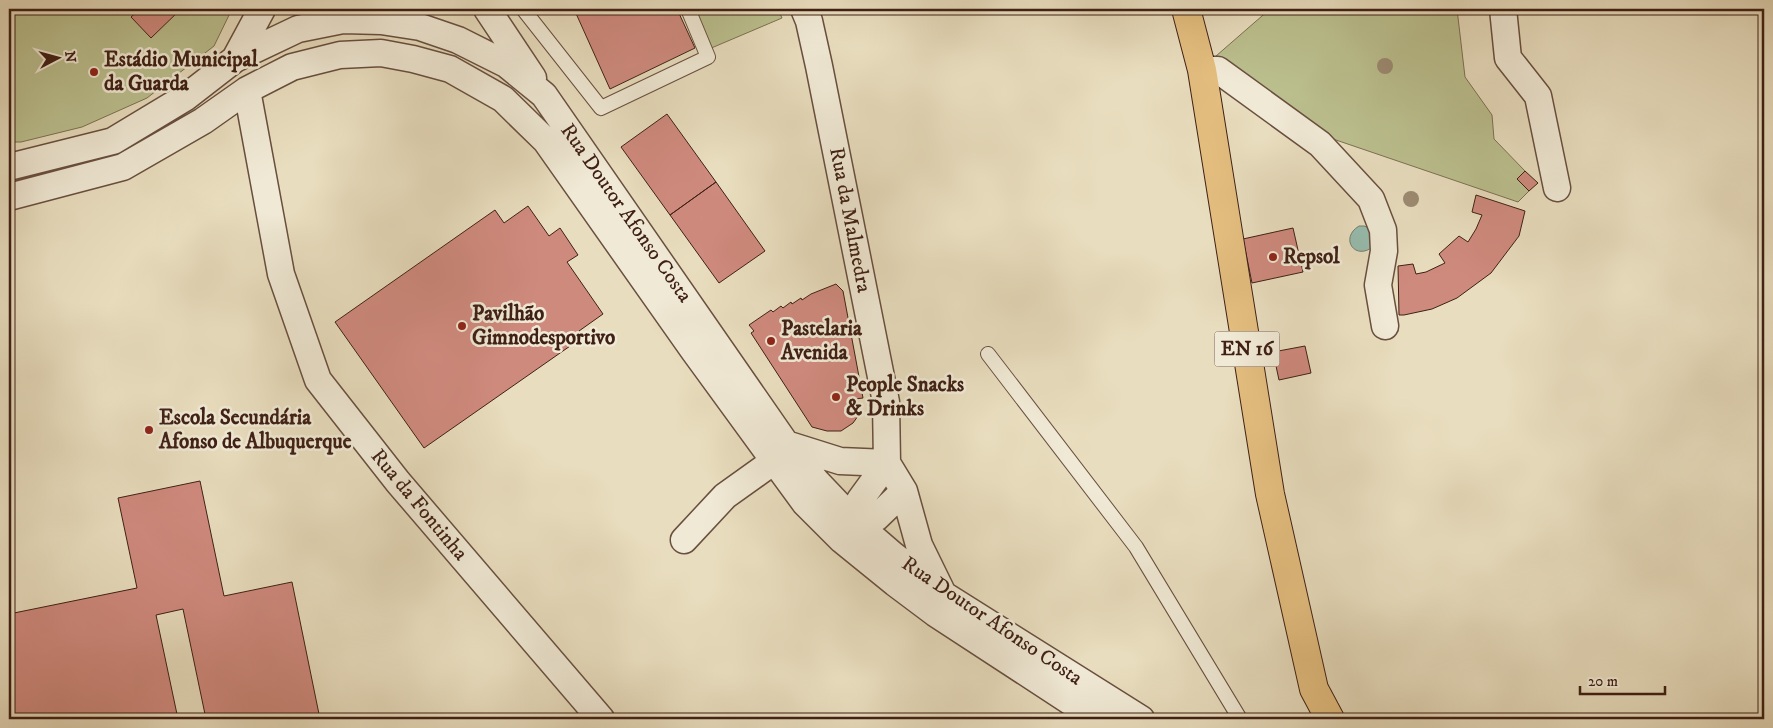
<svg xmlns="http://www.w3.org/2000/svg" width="1773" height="728" font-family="'IM FELL DW Pica',serif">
	<rect width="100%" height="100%" fill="#e8ddbe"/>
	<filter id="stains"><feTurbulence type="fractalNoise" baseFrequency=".004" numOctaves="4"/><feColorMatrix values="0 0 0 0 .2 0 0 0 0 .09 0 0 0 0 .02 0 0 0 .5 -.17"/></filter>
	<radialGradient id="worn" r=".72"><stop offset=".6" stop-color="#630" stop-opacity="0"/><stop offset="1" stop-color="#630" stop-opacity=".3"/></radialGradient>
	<path fill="#bbbf8e" stroke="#7d7052" d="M9,9H232L214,46L147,98L82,127L21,142H9Z
		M692,9H778L782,18L709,49Z
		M1270,9H1457L1465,77L1492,115L1494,139L1525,171L1517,179L1529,191L1518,202L1333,139L1216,56Z"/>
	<path fill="#97bcae" stroke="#747e71" d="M1359,226H1364L1370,228L1374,246C1355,262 1339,238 1359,226Z"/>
	<path fill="#cf8a7e" stroke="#3f2015" d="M140,9H181L151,38L131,17Z
		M574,9H677L695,48L610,89Z
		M667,114L716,182L670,215L621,147Z
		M1525,171L1538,183L1529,191L1517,179Z
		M716,182L765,251L719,283L670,215Z
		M1476,195L1525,211L1519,236L1491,273L1457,298L1432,309L1404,315H1399L1398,266L1413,264L1416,274L1426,272L1445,263L1439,254L1459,236L1468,242L1476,229L1482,215L1472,212Z
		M528,206L549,236L560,228L578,255L567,262L603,314L579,331L583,337L424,448L335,322L495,210L504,223Z
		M1293,228L1303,272L1252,283L1243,239Z
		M836,284L843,291L863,398L855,399L858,416L853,423L841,431H827L812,427L751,333L754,331L749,325L771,310L773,312L781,306L783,308L791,302L792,304L801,298L802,300L811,294Z
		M1305,346L1311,373L1279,380L1273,352Z
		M200,481L224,596L292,582L320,719H206L183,609L156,615L178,719H117L116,714L90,719H9V614L137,588L118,498Z"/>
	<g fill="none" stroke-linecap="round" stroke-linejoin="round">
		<defs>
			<path id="service" d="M523,9L601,108L708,57L688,9
				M988,354L1136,547L1240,719"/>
			<path id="minor" d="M487,9L533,78
				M804,9L809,21L819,66L886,402L887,463L904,491L919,545L941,590
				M1503,9L1508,58L1538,96L1557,188
				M235,59L262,9
				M1202,70H1218L1320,144L1371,199L1383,230L1384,251L1378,285L1385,326
				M247,90L281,274L318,380L398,482L601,719
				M9,167L113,141L186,97L235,59L298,29L343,20L381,21L420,27L458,40L506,64L544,95L786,444L816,481L856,523L893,555L944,595L1141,719
				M9,197L123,167L203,121L247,90L292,67L340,55L381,53L413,59L450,69L503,99L546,141L694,351L805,503L842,540L895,583L935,613L1097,719
				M786,444L840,461L887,463
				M856,523L876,518L904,491
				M848,533L856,523L860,500L887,463
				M684,540L725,496L774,461"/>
			<path id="primary" d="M1186,9L1202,70L1270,494L1314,689L1330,719"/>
		</defs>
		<use href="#service" stroke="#694f3f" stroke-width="16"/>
		<use href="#minor" stroke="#694f3f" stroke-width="29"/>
		<use href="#primary" stroke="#3f2015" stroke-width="30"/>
		<use href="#service" stroke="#f0e9d5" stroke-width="14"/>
		<use href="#minor" stroke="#f0e9d5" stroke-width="26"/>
		<use href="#primary" stroke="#e4be7f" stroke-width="28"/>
	</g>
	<g fill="#9c8b72">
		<circle cx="1385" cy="66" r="8"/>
		<circle cx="1411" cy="199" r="8"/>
	</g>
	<g fill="#8f2418" stroke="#f0e9d5" stroke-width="2">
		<circle cx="94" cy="72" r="5"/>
		<circle cx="1273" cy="257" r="5"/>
		<circle cx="462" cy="326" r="5"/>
		<circle cx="771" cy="341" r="5"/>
		<circle cx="836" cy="397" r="5"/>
		<circle cx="149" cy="430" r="5"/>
	</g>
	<g text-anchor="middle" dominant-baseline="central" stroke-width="5" stroke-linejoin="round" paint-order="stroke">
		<rect fill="#f0e9d5" stroke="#745c4f" stroke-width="1" x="1214.5" y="331.5" width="65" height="35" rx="4"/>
		<g font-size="20" font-weight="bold" fill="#3f2015">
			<text x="1247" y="349">EN 16</text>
		</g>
		<g font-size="21" font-weight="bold" fill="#3f2015" stroke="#f0e9d5" text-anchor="start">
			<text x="104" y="60">Estádio Municipal<tspan x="104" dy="24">da Guarda</tspan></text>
			<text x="1283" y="257">Repsol</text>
			<text x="472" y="314">Pavilhão<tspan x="472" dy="24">Gimnodesportivo</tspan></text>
			<text x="781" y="329">Pastelaria<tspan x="781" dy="24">Avenida</tspan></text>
			<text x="846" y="385">People Snacks<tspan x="846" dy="24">&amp; Drinks</tspan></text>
			<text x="159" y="418">Escola Secundária<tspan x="159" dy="24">Afonso de Albuquerque</tspan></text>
		</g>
		<g font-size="21" fill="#3f2015" stroke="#f0e9d5">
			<text transform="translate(626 213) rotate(55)">Rua Doutor Afonso Costa</text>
			<text transform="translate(850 220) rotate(79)">Rua da Malmedra</text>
			<text transform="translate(419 505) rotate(50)">Rua da Fontinha</text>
			<text transform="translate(992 621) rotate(34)">Rua Doutor Afonso Costa</text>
		</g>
	</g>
	<rect width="1773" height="728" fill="none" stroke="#e8ddbe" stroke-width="30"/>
	<rect x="10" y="10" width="1753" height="708" fill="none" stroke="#3f2015" stroke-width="2.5"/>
	<rect x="15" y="15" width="1743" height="698" fill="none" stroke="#3f2015"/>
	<g transform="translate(58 58) rotate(84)" stroke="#f0e9d5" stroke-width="4" paint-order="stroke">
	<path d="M0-4L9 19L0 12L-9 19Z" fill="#3f2015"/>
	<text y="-8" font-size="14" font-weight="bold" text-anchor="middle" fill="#3f2015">N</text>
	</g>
	<path d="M1580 686v8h85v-8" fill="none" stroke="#3f2015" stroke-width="2.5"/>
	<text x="1588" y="686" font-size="15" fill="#3f2015" stroke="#f0e9d5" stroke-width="4" paint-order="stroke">20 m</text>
	<rect width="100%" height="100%" filter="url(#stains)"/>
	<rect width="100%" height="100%" fill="url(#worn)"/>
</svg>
